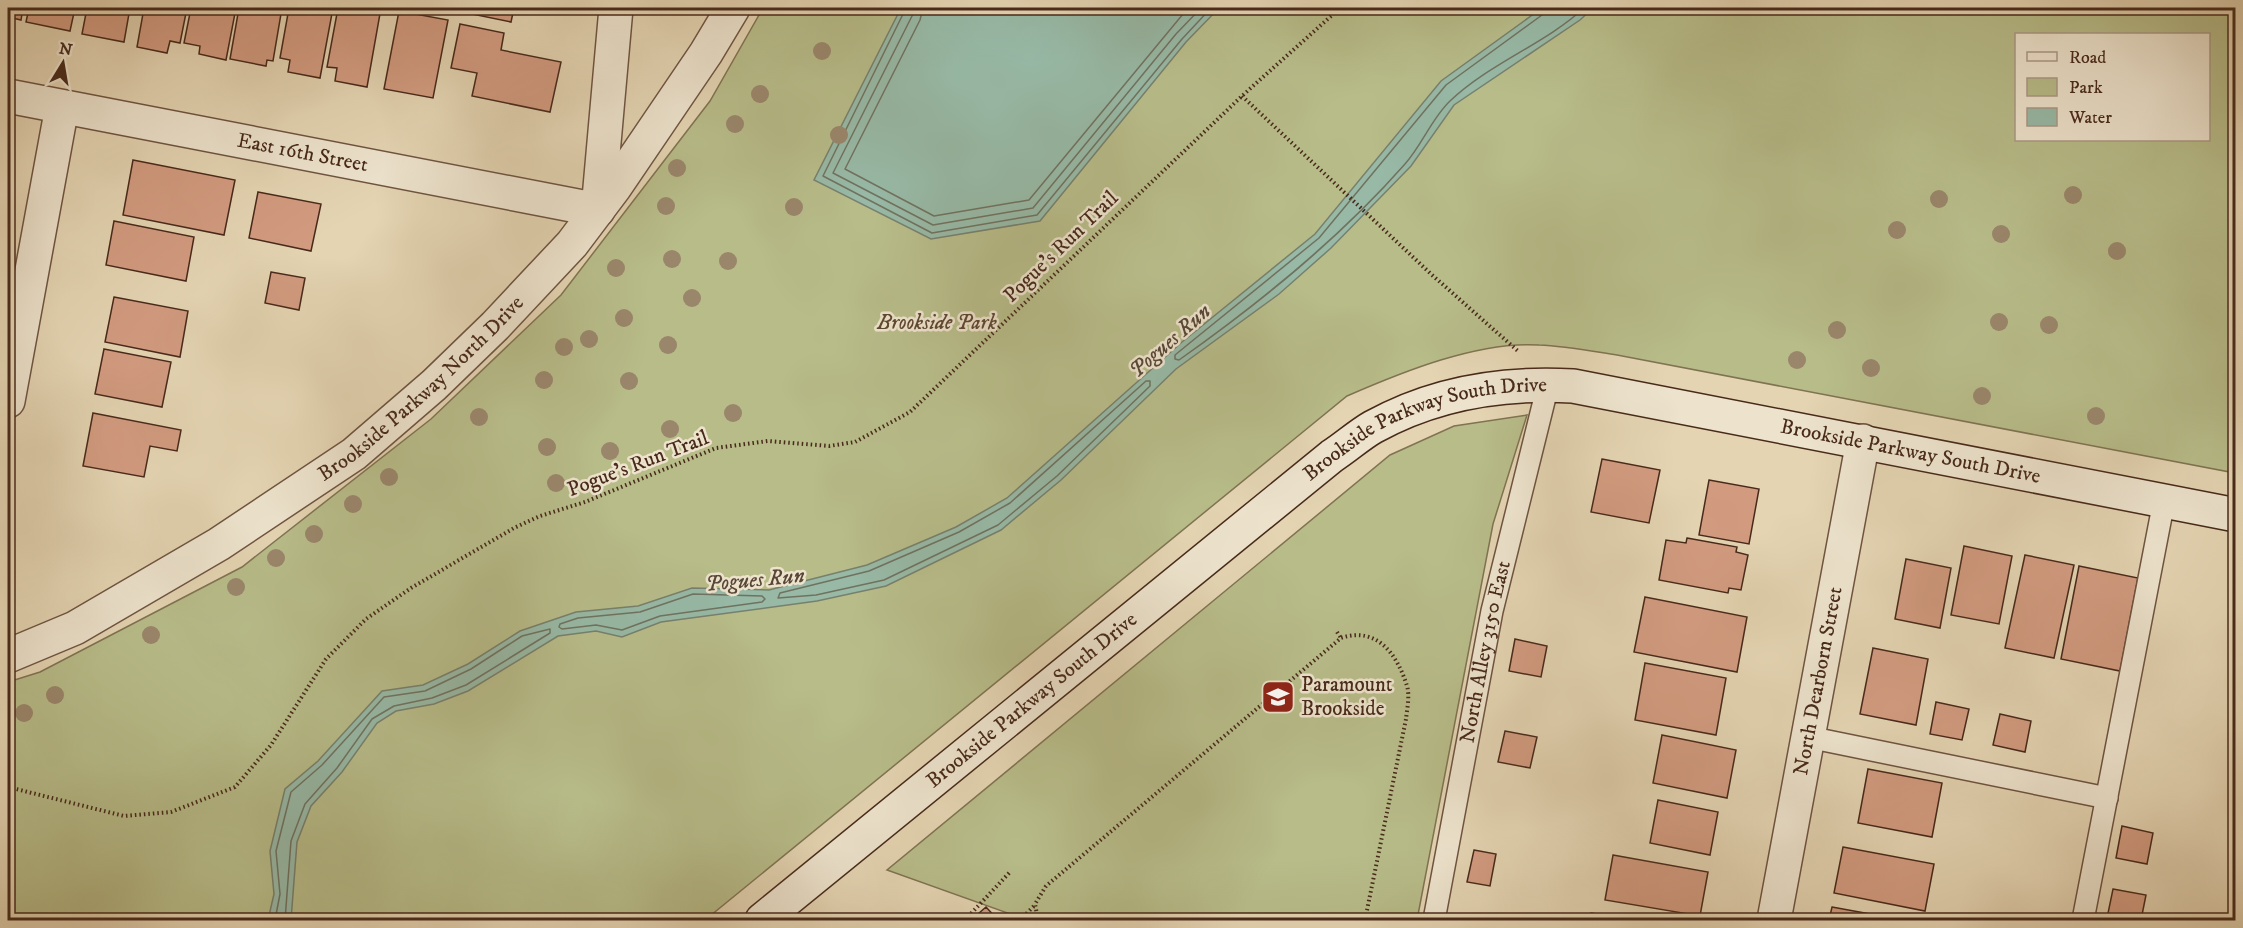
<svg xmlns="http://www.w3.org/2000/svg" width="2243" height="928" font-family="'IM FELL DW Pica',serif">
	<rect width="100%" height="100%" fill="#e4d4b2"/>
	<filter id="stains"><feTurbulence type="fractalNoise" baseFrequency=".00333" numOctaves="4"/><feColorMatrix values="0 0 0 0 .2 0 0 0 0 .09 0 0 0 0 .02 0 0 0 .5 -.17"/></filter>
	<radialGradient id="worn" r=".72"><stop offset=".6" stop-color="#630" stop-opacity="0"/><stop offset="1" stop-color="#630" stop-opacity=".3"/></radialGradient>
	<path fill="#b7bc89" stroke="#807352" stroke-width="1.5" fill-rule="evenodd" d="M763,8H2235V473L1617,355C1591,351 1565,346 1539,345C1478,341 1402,372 1347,396L705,920H8V682L40,672L242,567L431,419L561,295L710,101ZM2016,34H2208V140H2016Z
		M1527,415L1493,524L1417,920H1027L887,870L1390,455L1454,426Z"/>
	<path fill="#97b9a6" stroke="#77806e" stroke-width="1.5" d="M901,8H1219L1186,42L1040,221L931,239L814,180Z
		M1542,8H1593L1580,20L1454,105L1411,166L1331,248L1279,294L1176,369L1061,480L1001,530L886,586L817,601L661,622L622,637L596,631L558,636L468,691L434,704L396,711L377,723L342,772L311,806L297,842L291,920H268L274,894L270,851L285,789L318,761L382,691L423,685L468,664L520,631L576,612L638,606L692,588L769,590L867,565L956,527L1007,498L1182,342L1315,234L1441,81Z"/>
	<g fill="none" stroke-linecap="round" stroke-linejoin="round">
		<path stroke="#707260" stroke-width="1.5" d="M906,8L823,176L932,233L1037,215L1182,39L1211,8
			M914,8L912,16L833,173L933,225L1033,208L1176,34L1201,8
			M923,8L920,20L845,169L934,216L1029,200L1188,8
			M1545,8L1542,15L1446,85L1319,238L1186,346L1175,355V359L1179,360C1261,302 1339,239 1405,164C1422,145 1432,118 1450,101C1490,63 1545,44 1584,8
			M1146,381H1150V386L1057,476L998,525L884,580L816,595L778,598L780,593L869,571L959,532L1010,503Z
			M693,594L762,596L765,599L762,602L660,616L622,630L596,625L562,629L559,627L560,624L578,618L640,612Z
			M275,920L280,894L276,851L291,792L322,765L384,697L425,691L471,669L522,636L550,629V633L466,685L432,698L394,706L372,719L337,768L305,804L291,841L285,920"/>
	</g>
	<path fill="#d29b80" stroke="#482a1b" stroke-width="1.5" d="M8,8H23L21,20L8,17Z
		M29,8H75L70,31L26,22Z
		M87,8H130L124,42L82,34Z
		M144,8H187L180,43L170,41L167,53L137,47Z
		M191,8H236L226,60L199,54L200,46L184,43Z
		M239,8H282L273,61L267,60L266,66L230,59Z
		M289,8H333L320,78L288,72L290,60L280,58Z
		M338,8H381L367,87L335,81L337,68L327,67Z
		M468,8H514L511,22L467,13Z
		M399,11L448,20L433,98L384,89Z
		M460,24L504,33L501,50L561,62L550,112L472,96L477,73L451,68Z
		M133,160L235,180L224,235L123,215Z
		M258,192L321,204L311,251L249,238Z
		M114,221L194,237L186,281L106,265Z
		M271,272L305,278L299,310L265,303Z
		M114,297L188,311L180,357L105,342Z
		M104,349L171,362L162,407L95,394Z
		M93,413L181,430L177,451L150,446L144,477L83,466Z
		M1602,459L1660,470L1649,523L1591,512Z
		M1709,480L1759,489L1749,544L1699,535Z
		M1687,538L1737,547L1736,552L1748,555L1741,590L1729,588L1728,593L1659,580L1666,540L1686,543Z
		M1964,546L2012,556L1999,624L1951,615Z
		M2025,555L2074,565L2054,658L2005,648Z
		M1906,559L1951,568L1940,628L1895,619Z
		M2079,566L2138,578L2120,671L2061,659Z
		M1645,597L1747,617L1737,672L1634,652Z
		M1515,639L1547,646L1541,677L1509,671Z
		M1873,648L1928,659L1916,725L1860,714Z
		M1645,663L1726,678L1716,735L1635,720Z
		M1936,702L1969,709L1962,740L1930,734Z
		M2000,714L2031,721L2025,752L1993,745Z
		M1505,731L1537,737L1530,768L1498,762Z
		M1662,735L1736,750L1727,798L1653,783Z
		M1868,769L1942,783L1932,837L1858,823Z
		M1658,800L1718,812L1710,855L1650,843Z
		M2122,826L2153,833L2147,864L2116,858Z
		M1843,847L1934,864L1925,911L1834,893Z
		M1474,850L1496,854L1490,886L1467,882Z
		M1613,855L1708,872L1700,916L1605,900Z
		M2113,889L2146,895L2141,920L2107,918Z
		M986,907L998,920H971Z
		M1832,907L1903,920H1829Z
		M1591,913L1635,920H1590Z"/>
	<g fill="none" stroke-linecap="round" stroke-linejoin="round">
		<defs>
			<g id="service">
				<path d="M1808,737L2107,798"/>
				<path id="s1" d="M1434,920L1492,611L1548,385"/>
				<path d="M2083,920L2164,501"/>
			</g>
			<g id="minor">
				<path id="s2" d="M8,96L598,210L616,8"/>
				<path d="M8,401L62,107"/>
				<path id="s3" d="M8,656L75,628L219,544L354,454L434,385L495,326L572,244L615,187L706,53L733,8"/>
				<path id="s4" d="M1774,920L1863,441"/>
			</g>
			<g id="secondary">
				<path id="s5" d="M762,920L1332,456C1346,447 1359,435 1373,427C1436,392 1503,382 1573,386L2236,515"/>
			</g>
		</defs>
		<use href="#service" stroke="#6f5441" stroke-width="24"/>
		<use href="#minor" stroke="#6f5441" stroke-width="36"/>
		<use href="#secondary" stroke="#482a1b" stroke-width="36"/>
		<path stroke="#482a1b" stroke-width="4" stroke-dasharray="1.5 3" stroke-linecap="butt" d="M1242,96L1431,274L1519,352
			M1337,632L1341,638
			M8,787L124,816L171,812L235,787L271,745L326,659L366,619L411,588L514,528L540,516L585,502L716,448L768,441L829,446L855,442L910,412L1242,96L1340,8
			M965,920L1010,872
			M1020,920L1035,905
			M1038,920L1035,904L1046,886L1341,638C1377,626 1397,654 1407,686C1410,696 1407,709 1406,719L1365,920"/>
		<use href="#service" stroke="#ede3cd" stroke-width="21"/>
		<use href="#minor" stroke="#ede3cd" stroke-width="33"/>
		<use href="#secondary" stroke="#ede3cd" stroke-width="33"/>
	</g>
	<g fill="#9a866b">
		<circle cx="822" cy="51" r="9"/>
		<circle cx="760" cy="94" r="9"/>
		<circle cx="735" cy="124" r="9"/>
		<circle cx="839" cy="135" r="9"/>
		<circle cx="677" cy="168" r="9"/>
		<circle cx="2073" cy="195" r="9"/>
		<circle cx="1939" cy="199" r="9"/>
		<circle cx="666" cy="206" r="9"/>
		<circle cx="794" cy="207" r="9"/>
		<circle cx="1897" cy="230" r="9"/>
		<circle cx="2001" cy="234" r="9"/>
		<circle cx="2117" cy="251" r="9"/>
		<circle cx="672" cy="259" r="9"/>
		<circle cx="728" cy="261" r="9"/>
		<circle cx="616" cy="268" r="9"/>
		<circle cx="692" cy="298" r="9"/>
		<circle cx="624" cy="318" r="9"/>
		<circle cx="1999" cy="322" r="9"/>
		<circle cx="2049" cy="325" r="9"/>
		<circle cx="1837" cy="330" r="9"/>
		<circle cx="589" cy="339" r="9"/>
		<circle cx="668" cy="345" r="9"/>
		<circle cx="564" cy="347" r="9"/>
		<circle cx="1797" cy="360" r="9"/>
		<circle cx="1871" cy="368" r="9"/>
		<circle cx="544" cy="380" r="9"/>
		<circle cx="629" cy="381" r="9"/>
		<circle cx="1982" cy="396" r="9"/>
		<circle cx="733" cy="413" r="9"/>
		<circle cx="2096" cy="416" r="9"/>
		<circle cx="479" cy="417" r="9"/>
		<circle cx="670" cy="429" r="9"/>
		<circle cx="547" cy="447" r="9"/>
		<circle cx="610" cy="451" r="9"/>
		<circle cx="389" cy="477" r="9"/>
		<circle cx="556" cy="483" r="9"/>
		<circle cx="353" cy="504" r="9"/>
		<circle cx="314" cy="534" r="9"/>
		<circle cx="276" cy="558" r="9"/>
		<circle cx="236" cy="587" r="9"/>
		<circle cx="151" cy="635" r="9"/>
		<circle cx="55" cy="695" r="9"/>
		<circle cx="24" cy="713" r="9"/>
	</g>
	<defs>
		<symbol id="school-square" viewBox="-11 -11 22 22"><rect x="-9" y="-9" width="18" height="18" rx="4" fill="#8f2418" stroke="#ede3cd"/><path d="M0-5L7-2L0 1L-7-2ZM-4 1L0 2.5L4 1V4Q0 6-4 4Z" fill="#fff"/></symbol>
	</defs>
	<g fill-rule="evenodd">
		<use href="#school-square" x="1259" y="678" width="38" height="38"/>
	</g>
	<g text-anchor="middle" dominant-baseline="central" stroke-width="5" stroke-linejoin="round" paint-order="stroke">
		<g font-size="21" fill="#482a1b" stroke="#ede3cd">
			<text stroke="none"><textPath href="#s2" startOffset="300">East 16th Street</textPath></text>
			<text transform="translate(1061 247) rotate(-44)">Pogue's Run Trail</text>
			<text stroke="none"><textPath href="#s3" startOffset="495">Brookside Parkway North Drive</textPath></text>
			<text stroke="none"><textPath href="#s5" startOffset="834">Brookside Parkway South Drive</textPath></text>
			<text stroke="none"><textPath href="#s5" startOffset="1336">Brookside Parkway South Drive</textPath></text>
			<text transform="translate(638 464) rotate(-21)">Pogue's Run Trail</text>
			<text stroke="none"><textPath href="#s1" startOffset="273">North Alley 3150 East</textPath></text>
			<text stroke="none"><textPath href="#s4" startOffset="243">North Dearborn Street</textPath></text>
			<text stroke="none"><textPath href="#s5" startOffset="348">Brookside Parkway South Drive</textPath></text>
		</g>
		<g font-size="21" font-style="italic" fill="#5e4731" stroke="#ede3cd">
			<text x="937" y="323">Brookside Park</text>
		</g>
		<g font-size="21" fill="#482a1b" stroke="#ede3cd" text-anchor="start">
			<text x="1301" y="685">Paramount<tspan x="1301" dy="24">Brookside</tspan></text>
		</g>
		<g font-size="22" font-style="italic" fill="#584737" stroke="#ede3cd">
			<text transform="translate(1170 341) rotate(-41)">Pogues Run</text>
			<text transform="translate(755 580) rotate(-5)">Pogues Run</text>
		</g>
	</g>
	<rect width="2243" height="928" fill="none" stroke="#e4d4b2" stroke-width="30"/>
	<rect x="9" y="9" width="2225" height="910" fill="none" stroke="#482a1b" stroke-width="3"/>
	<rect x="15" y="15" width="2213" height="898" fill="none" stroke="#482a1b" stroke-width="1.5"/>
	<rect x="2015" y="33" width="195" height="108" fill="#ede3cd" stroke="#ab9986" stroke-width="1.5"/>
	<rect x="2027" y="52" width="30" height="9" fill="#ede3cd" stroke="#ab9986" stroke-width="1.5"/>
	<text x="2069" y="63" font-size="18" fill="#482a1b">Road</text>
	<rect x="2027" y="78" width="30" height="18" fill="#b7bc89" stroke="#ab9986" stroke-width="1.5"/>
	<text x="2069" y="93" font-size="18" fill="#482a1b">Park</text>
	<rect x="2027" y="108" width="30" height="18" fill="#97b9a6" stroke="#ab9986" stroke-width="1.5"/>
	<text x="2069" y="123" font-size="18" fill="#482a1b">Water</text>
	<g transform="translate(63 63) rotate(11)" stroke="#ede3cd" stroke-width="4.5" paint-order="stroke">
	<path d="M0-4.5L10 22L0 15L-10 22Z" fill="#482a1b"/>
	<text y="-9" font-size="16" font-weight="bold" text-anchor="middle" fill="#482a1b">N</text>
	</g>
	<rect width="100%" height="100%" filter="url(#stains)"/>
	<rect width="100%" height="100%" fill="url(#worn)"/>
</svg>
